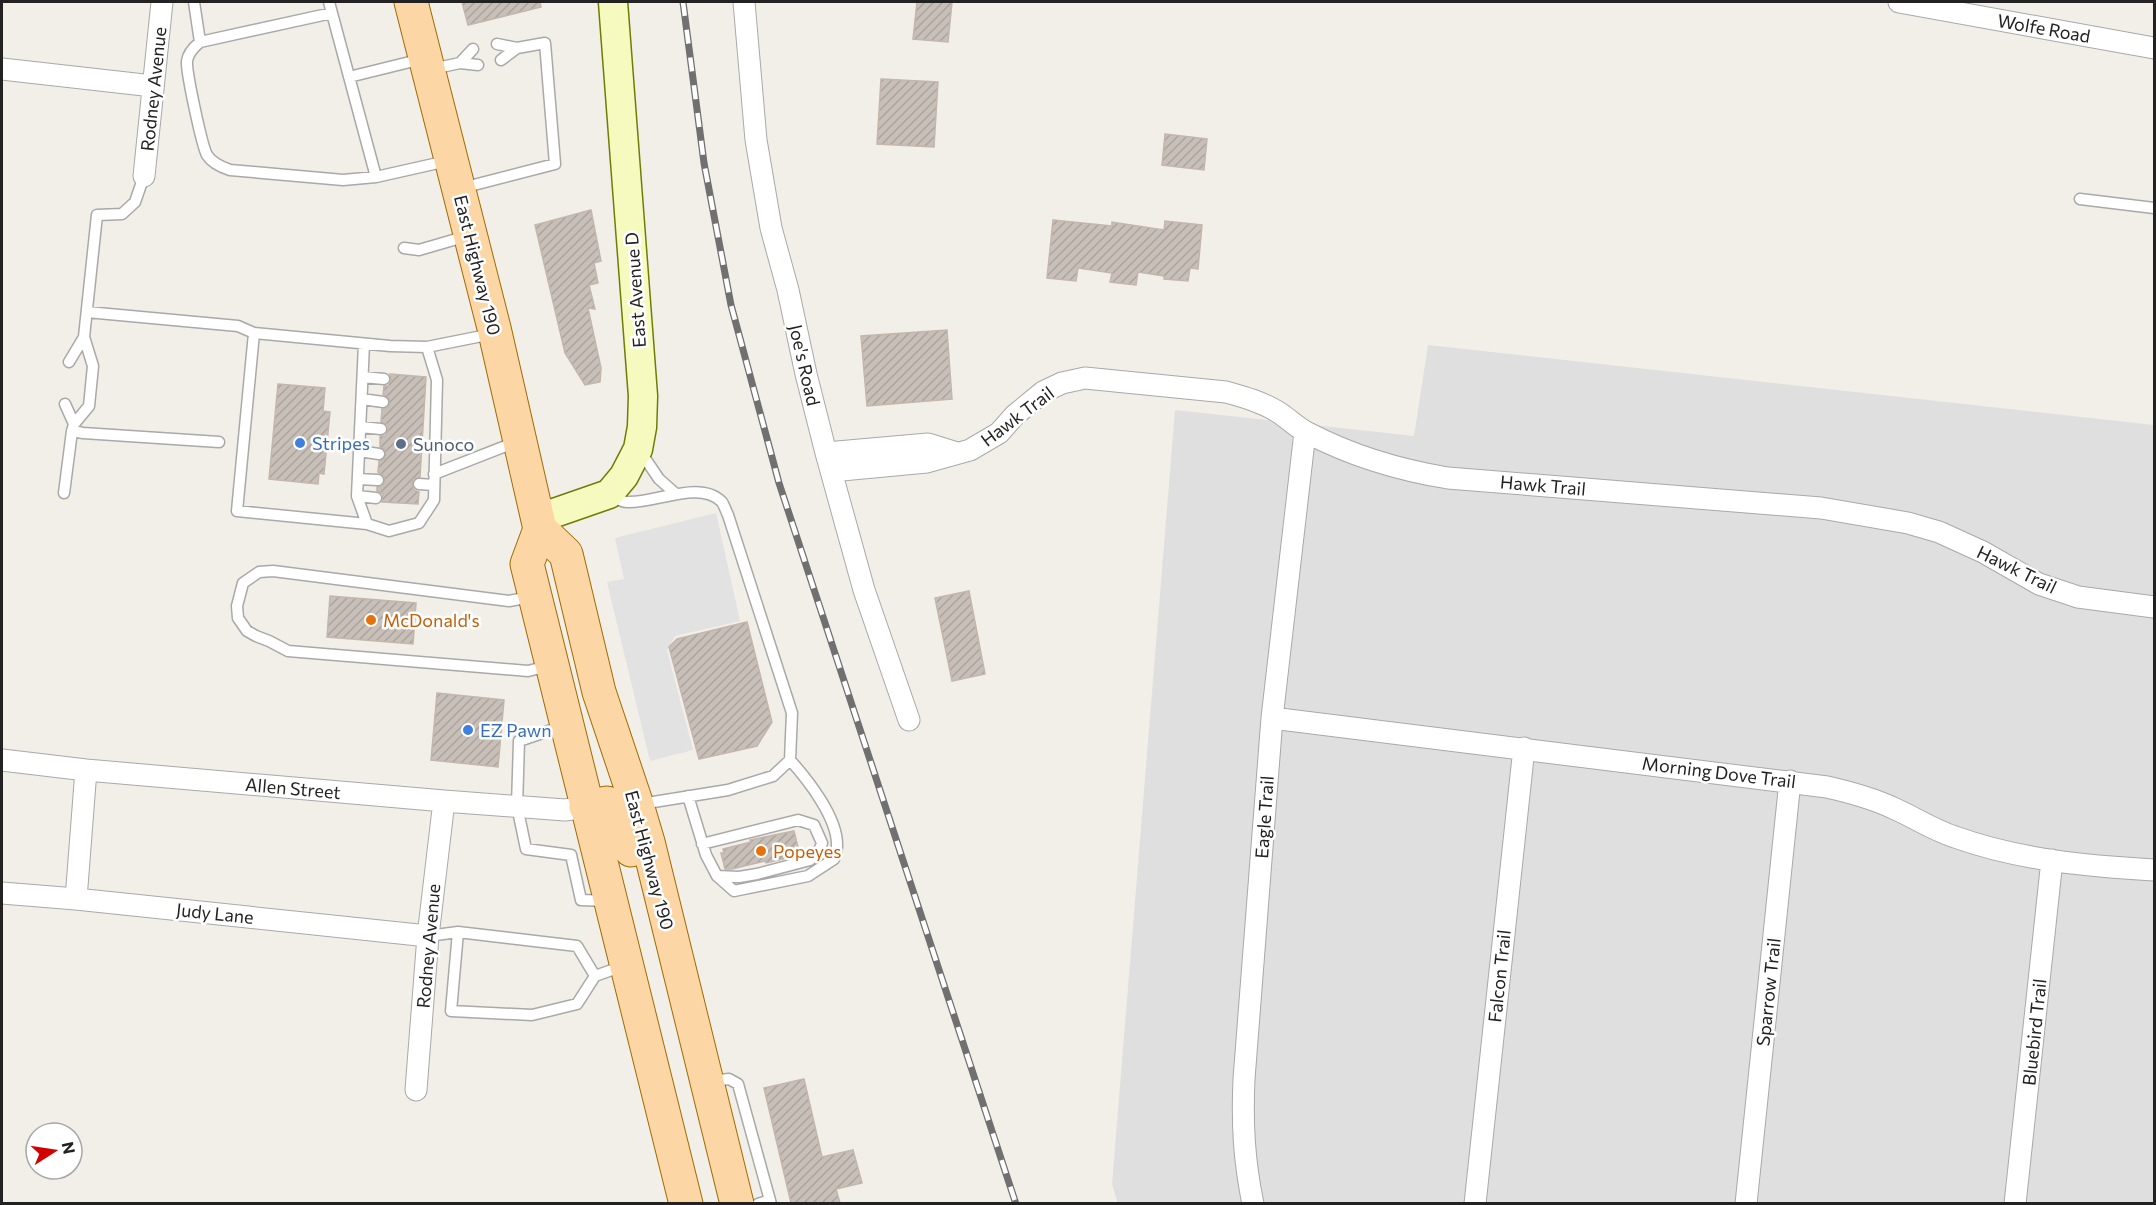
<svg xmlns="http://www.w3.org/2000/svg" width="2156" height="1205" font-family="Commissioner,sans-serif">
	<defs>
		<pattern id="building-hatch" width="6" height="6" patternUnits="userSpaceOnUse" patternTransform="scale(1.5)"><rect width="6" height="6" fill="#c7bfb8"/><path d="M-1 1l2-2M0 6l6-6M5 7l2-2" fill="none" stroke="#aba49e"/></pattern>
	</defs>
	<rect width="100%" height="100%" fill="#f2efe9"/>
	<path fill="#e0dfdf" d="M1428,345L2154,425V1203L1118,1204L1112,1184L1175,410L1414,436Z"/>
	<path fill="#e2e2e2" d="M716,513L740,621L675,636L667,650L693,750L650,761L607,582L624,579L615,538Z"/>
	<path fill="url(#building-hatch)" stroke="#c4b6ab" stroke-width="1.5" d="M462,2H540L541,7L468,25Z
		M917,2H952L948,42L913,39Z
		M881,79L938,82L934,147L877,144Z
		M1165,134L1207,139L1204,170L1162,165Z
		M591,210L601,261L594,263L598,283L589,285L595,309L588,308L601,368L600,382L585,385L565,353L535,225Z
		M1053,220L1112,226V222L1164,230L1165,221L1202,225L1198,269L1190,268L1188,281L1164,279V276L1138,272L1136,285L1110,282L1112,273L1078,268L1076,281L1047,278Z
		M947,330L952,399L867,406L861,336Z
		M390,374L426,377L420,477L413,479L412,484L414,490L419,492L418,504L382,502L383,494L377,491V487L382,486L385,481L384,476L378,472L379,461L384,459L386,455L384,449L380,447V436H385L388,430V425L381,422L382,409H386L390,404L388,397L383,394L384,386H388L391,380Z
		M278,384L325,388L323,411L330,412L324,474L319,473L318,484L269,479Z
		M969,591L985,674L952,681L935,598Z
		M330,596L416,603L413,644L327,637Z
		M747,622L772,722L757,746L699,759L669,647L677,639Z
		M437,693L504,700L498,767L431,760Z
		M794,831L800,855L766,863L765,861L732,869H725L721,853H724L723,849L751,842L750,840Z
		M804,1079L822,1157L853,1150L862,1183L836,1189L840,1203H791L764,1088Z"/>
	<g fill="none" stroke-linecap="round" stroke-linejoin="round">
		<defs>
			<path id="service" d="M194,2L200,42
				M329,2L376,177L447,161
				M332,13L200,42C194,47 188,53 187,61C186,72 202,146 207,155C212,163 221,167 230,170L343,180L376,177
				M497,44L517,48
				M460,63L473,49
				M432,69L460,63L478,65
				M349,77L422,59
				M462,188L555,164L545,43L517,48L501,60
				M2080,199L2154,208
				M404,248L419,250L467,236
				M87,312L238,326L254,333L390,346L427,347L492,334
				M254,333L237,511L367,524
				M84,337L97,215L122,214L135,202L144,176
				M364,344L357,496L367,524L389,531L419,523L434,500L437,380L427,347
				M363,377L384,379
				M362,399L383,402
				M65,404L74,424L89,406L93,366L84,337L69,362
				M74,424L72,431L83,433L219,442
				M360,427L381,429
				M359,451L379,454
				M640,451L659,479L676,494
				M434,474L516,442
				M358,479L378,480
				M419,484L434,485
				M64,493L72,431
				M610,495C615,498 621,502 627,502C654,504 700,479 722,502C724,505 726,511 728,515L792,713L790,760L773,776L728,790L641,804
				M357,496L376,498
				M531,597L509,601L273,571L259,572L243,583L237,606L238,618L247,631L256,636L269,641L288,651L528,671L548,666
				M563,726L519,741L517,806L526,849L571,855L581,900L608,901
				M688,796L706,855L717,876L734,891L808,876L834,859C835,855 837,850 837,846C838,818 808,780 790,760
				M702,844L798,820L814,825L822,843L819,851L810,860L757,874L739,877L717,876
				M458,932L577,946L595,976
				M428,936L458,932L451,1011L532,1015L577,1004L595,976L623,966
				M710,1081L729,1079L738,1084L771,1204
				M758,1204L770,1200"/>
			<path id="minor" d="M744,2L756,140L771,228L788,290L806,374L826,453L864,590L909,720
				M1899,2L2154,48
				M2,69L153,86
				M144,176L162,2
				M826,453L928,444L957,453
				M831,471L927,462L970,450L999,433L1015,415L1043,392L1062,383L1085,378L1226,392C1244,397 1262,402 1278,412C1288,418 1297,428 1308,433C1352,456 1399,470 1448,478L1821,508L1908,523L1939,532L1983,552L2039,584L2078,597L2154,607
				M1272,718L1827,787C1849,792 1872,798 1893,808C1914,817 1933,830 1955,837C2019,860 2087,866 2154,870
				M2,760L86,770L444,801L565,810L586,807
				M2,893L76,899L428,936
				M76,899L86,770
				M416,1090L428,936L444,801
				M1253,1204C1244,1160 1242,1124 1244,1079L1272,718L1305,432
				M1475,1204L1524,748
				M1746,1204L1790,781
				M2015,1204L2052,860"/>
			<path id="secondary" d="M537,519L609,494L624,476L638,449L642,427L643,396L613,2"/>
			<path id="primary" d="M411,2L494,328L540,529L527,564L686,1204
				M540,529L566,554L599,692L637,805L648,842L737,1204
				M586,807L607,803C625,816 626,829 631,850"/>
		</defs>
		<use href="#service" stroke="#a9a9a9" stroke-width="13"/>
		<use href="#minor" stroke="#a9a9a9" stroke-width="23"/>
		<use href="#secondary" stroke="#707d05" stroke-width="31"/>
		<use href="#primary" stroke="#a06b00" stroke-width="35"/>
		<use href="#service" stroke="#fff" stroke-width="10"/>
		<use href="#minor" stroke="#fff" stroke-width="21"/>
		<use href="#secondary" stroke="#f7fabf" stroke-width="28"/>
		<use href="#primary" stroke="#fcd6a4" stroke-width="33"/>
		<defs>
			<path id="rail" d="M683,2L704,163L731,305L779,483L1016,1204"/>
		</defs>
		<use href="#rail" stroke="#707070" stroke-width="7"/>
		<use href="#rail" stroke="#fff" stroke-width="4.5" stroke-dasharray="14" stroke-linecap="butt"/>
	</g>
	<g fill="#3f7fe0" stroke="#fff" stroke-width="2">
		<circle cx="300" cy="443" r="6"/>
		<circle cx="468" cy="730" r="6"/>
	</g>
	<circle fill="#5c6f8a" stroke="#fff" stroke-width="2" cx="401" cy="444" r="6"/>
	<g fill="#e8710a" stroke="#fff" stroke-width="2">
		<circle cx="371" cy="620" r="6"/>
		<circle cx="761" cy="851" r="6"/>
	</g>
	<g text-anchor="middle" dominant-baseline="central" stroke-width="5" stroke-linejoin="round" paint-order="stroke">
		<g font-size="18" fill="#222" stroke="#fff">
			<text transform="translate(2044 28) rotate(10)">Wolfe Road</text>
			<text transform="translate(153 89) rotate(-84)">Rodney Avenue</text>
			<text transform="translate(478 265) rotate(76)">East Highway 190</text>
			<text transform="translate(635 290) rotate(-94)">East Avenue D</text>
			<text transform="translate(805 365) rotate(77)">Joe's Road</text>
			<text transform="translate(1017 416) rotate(-37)">Hawk Trail</text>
			<text transform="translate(1543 485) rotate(5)">Hawk Trail</text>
			<text transform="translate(2017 569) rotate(26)">Hawk Trail</text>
			<text transform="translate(1719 772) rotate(7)">Morning Dove Trail</text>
			<text transform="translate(293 788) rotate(5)">Allen Street</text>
			<text transform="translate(1264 817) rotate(-86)">Eagle Trail</text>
			<text transform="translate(650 860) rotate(75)">East Highway 190</text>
			<text transform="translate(215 913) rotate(6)">Judy Lane</text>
			<text transform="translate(428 946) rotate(-85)">Rodney Avenue</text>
			<text transform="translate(1499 976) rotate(-84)">Falcon Trail</text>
			<text transform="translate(1768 992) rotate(-84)">Sparrow Trail</text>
			<text transform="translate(2034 1032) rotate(-84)">Bluebird Trail</text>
		</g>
		<g font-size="18" fill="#366cbe" stroke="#fff" text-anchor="start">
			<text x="312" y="443">Stripes</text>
			<text x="480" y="730">EZ Pawn</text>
		</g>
		<g font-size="18" fill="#4e5e75" stroke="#fff" text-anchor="start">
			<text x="413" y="444">Sunoco</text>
		</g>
		<g font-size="18" fill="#c56008" stroke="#fff" text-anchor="start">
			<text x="383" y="620">McDonald's</text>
			<text x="773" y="851">Popeyes</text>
		</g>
	</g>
	<rect width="2156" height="1205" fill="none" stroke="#222222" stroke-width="6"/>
	<g transform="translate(54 1151) rotate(78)"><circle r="28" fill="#ffffff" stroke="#a7a7a7" stroke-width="1.5"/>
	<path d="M0-4.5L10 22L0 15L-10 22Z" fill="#d40000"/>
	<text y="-9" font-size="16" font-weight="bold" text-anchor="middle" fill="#222222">N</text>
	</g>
</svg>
